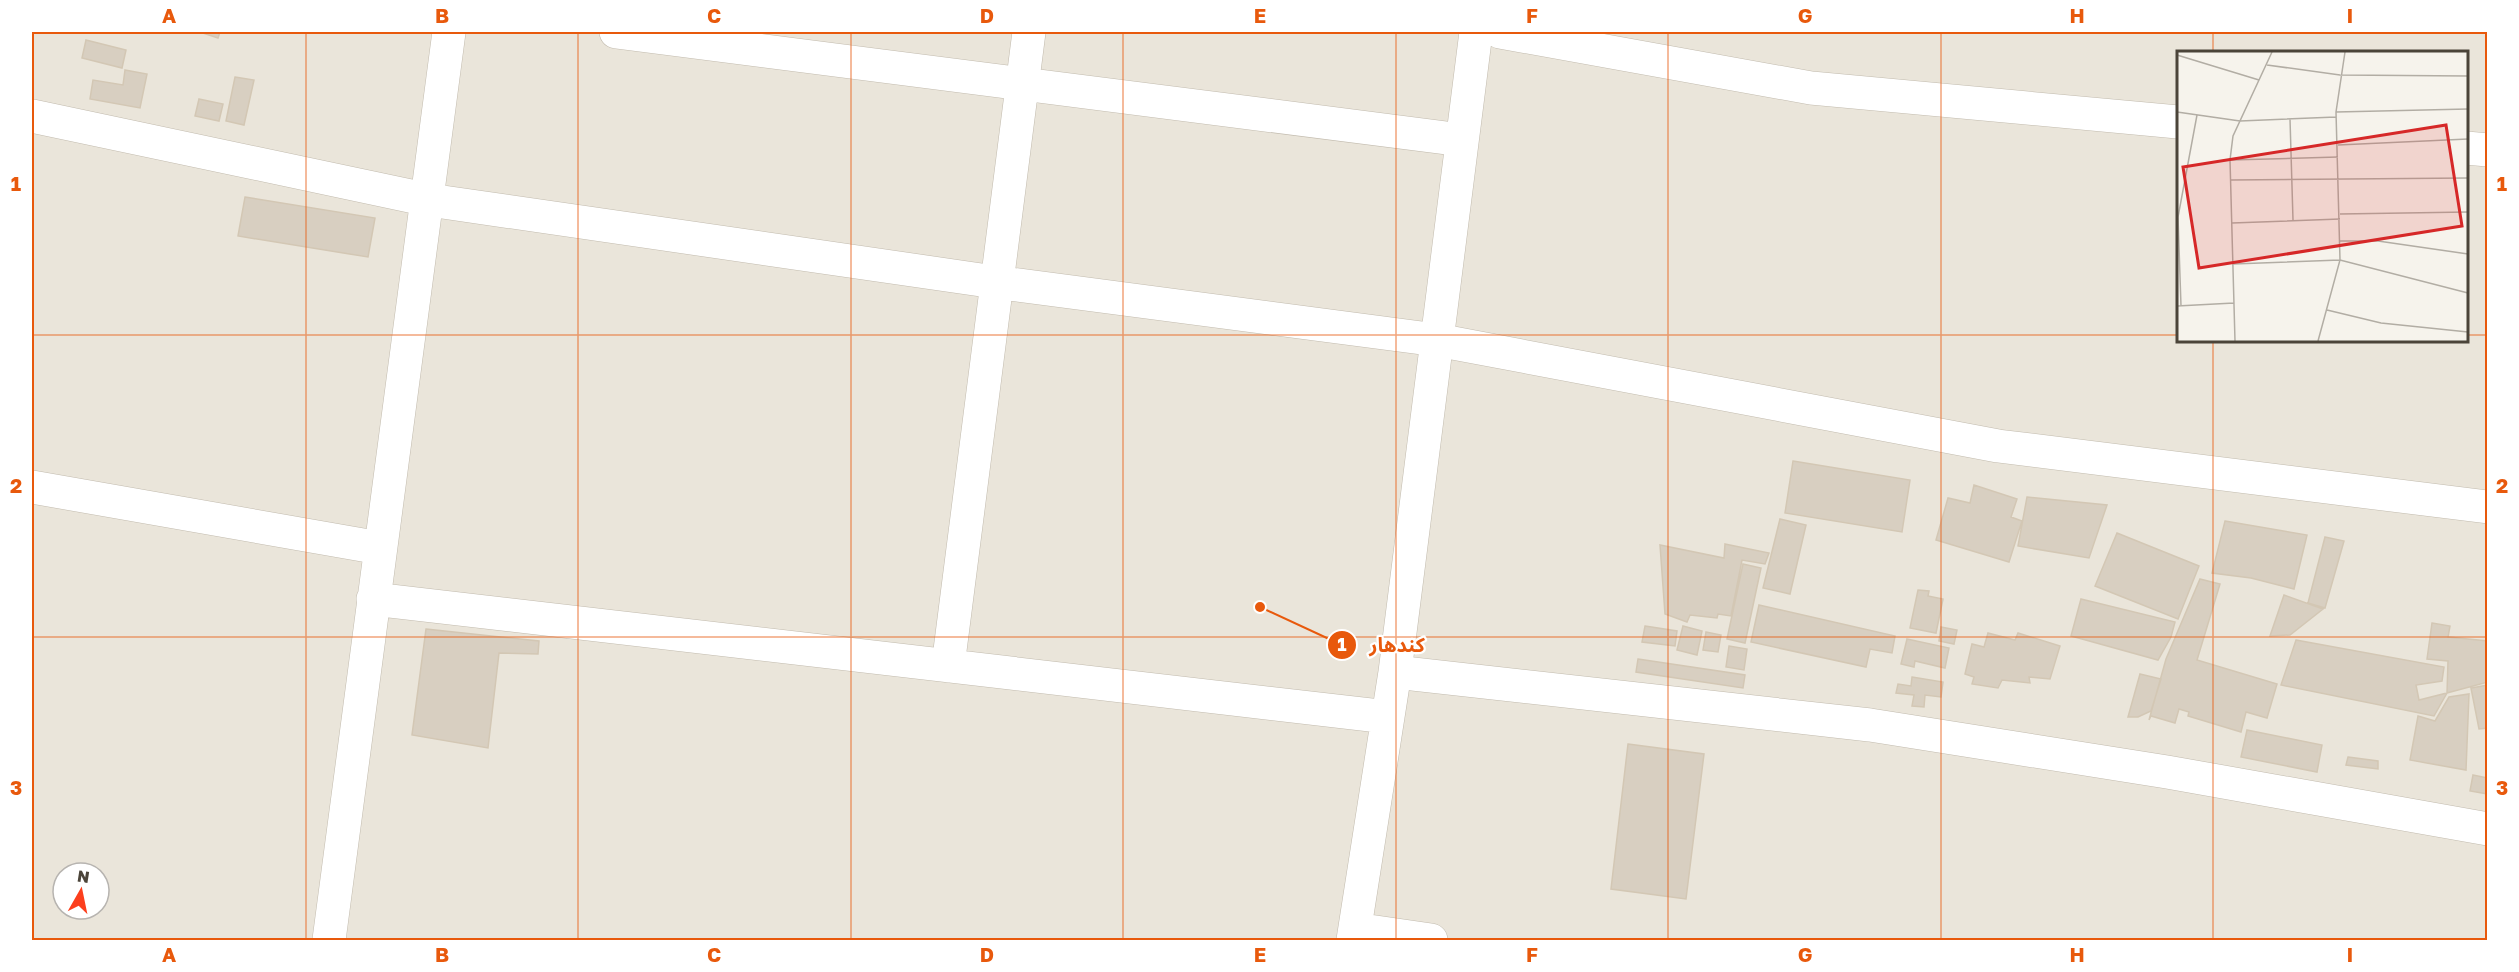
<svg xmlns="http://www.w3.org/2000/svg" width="2519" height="972" font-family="'Golos Text','Noto Sans Arabic',sans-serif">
	<rect width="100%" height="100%" fill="#f6f3ec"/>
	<path fill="#eae5da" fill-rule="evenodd" d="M32,32H2487V940H32ZM2178,52H2466V340H2178ZM63,873H99V909H63Z"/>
	<path fill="#d8cfc1" stroke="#d3c7b4" stroke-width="1.5" d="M200,32H220L218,38Z
		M86,40L126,50L122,68L82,58Z
		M125,70L147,74L140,108L90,99L93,80L123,85Z
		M235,77L254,80L244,125L226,121Z
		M199,99L223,104L219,121L195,116Z
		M245,197L375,218L368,257L238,236Z
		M1793,461L1910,480L1902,532L1785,513Z
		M1974,485L2017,499L2011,517L2022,521L2009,562L1936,540L1948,498L1970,503Z
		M2027,497L2107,505L2089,558L2018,546Z
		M1780,519L1806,525L1790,594L1763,588Z
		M2225,521L2307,535L2294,589L2251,578L2212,573Z
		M2117,533L2199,566L2178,619L2095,586Z
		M2325,537L2344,541L2325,608L2308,603Z
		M1725,544L1769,553L1765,564L1742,560L1731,616L1718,614L1717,618L1690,615L1687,622L1665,614L1660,545L1724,558Z
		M1743,564L1761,568L1745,643L1727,639Z
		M2200,579L2220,584L2197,660L2277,684L2267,718L2246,712L2241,732L2188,716L2189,712L2179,709L2175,723L2151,716L2149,720L2166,659Z
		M1918,590L1929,591L1928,596L1943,599L1936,633L1910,628Z
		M2284,595L2323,609L2290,635L2270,636Z
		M2081,599L2175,622L2171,637L2158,660L2071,636Z
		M1759,605L1895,636L1892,653L1870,649L1866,667L1751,642Z
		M2432,623L2450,626L2448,637L2488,641V682L2447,693L2448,661L2427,659Z
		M1645,626L1677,631L1675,646L1642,642Z
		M1683,626L1702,631L1697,655L1677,650Z
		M1941,627L1957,630L1954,644L1939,641Z
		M426,629L539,641L538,654L499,653L488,748L412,735Z
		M1706,632L1721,635L1718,652L1703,650Z
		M1988,633L2015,640L2018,633L2060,646L2050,679L2029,677L2030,683L2002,680L1998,688L1972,684L1974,677L1965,674L1972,644L1984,647Z
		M1907,639L1949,648L1945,668L1915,661L1914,667L1901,664Z
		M2296,640L2444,667L2442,681L2416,685L2419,700L2447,693L2434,716L2281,685Z
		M1729,646L1747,649L1744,670L1726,667Z
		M1638,659L1745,675L1743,688L1636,672Z
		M2140,674L2161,679L2151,711L2138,717H2128Z
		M1912,677L1943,682L1941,697L1925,695L1924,707L1912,706L1914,695L1896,693L1898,684L1911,686Z
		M2488,685V728L2479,729L2471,688Z
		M2469,694L2466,770L2410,760L2418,716L2435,721L2449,697Z
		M2247,730L2322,745L2317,772L2241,757Z
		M1628,744L1704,754L1686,899L1611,889Z
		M2348,757L2378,761V769L2346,765Z
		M2473,775L2488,778V794L2470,791Z"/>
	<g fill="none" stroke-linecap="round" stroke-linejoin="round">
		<defs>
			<path id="minor" d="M616,32L1462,140
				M1500,32L1811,88L2178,122
				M32,116L429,200L995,282L1437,340L1998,446L2488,507
				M2466,148L2488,150
				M32,487L380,548
				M373,599L1388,717
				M948,666L1029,32
				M1395,672L1870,725L2167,772L2488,829
				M1355,929L1431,940
				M329,940L449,32
				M1353,940L1395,672L1476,32"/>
		</defs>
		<use href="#minor" stroke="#c2bbae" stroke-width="34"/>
		<use href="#minor" stroke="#fff" stroke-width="33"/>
	</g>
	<path fill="none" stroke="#e8590c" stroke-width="1.5" stroke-opacity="0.55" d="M306,32V940M578,32V940M851,32V940M1123,32V940M1396,32V940M1668,32V940M1941,32V940M2213,32V52M32,335H2178M2466,335H2488M2213,340V940M32,637H2488"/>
	<g transform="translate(2177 51)">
		<rect width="291" height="291" fill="#f6f3ec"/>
		<path fill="none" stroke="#b2ada4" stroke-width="1.5" d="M0,4L82,29M90,14L163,24L291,25M0,61L63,70L159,66M159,61L291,58M113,68L116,169M161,94L291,88M53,109L161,106M54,129L291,127M163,163L291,161M55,172L163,168M163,190H201L291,203M56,213L163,209L291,242M0,255L57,252M4,255L1,166L20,64M150,259L204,272L291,281M58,290L53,109L56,85L95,1M141,290L163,209L159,61L168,1"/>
		<path fill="#d62828" fill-opacity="0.15" stroke="#d62828" stroke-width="3" d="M269,74L285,175L22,217L6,116Z"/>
		<rect width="291" height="291" fill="none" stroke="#4b4439" stroke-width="3"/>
	</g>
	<path fill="none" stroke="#e8590c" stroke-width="2" d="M1260 607L1342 645"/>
	<g fill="#e8590c" stroke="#fff" stroke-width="2">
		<circle cx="1260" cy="607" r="6"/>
		<circle cx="1342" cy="645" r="15"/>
	</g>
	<g font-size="18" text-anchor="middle" font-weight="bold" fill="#fff">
		<text x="1342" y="651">1</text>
	</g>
	<g font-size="20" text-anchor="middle" font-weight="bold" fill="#e8590c" stroke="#fff" stroke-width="4.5" stroke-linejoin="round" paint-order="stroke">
		<text x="1397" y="652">کندهار</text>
	</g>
	<rect width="2519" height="972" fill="none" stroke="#ffffff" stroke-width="66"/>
	<g transform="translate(81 891) rotate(9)"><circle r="28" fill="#ffffff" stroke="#b7b4b0" stroke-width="1.5"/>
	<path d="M0-4.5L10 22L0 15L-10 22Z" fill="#fc3f1d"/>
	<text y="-9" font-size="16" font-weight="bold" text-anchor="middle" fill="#4b4439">N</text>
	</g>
	<rect x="33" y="33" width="2453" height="906" fill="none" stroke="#e8590c" stroke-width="2"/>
	<g font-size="20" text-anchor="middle" font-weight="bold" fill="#e8590c">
		<text x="169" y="23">A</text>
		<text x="442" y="23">B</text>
		<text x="714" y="23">C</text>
		<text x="987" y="23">D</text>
		<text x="1260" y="23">E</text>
		<text x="1532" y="23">F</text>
		<text x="1805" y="23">G</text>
		<text x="2077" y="23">H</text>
		<text x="2350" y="23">I</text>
		<text x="16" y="191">1</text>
		<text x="2502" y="191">1</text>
		<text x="16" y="493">2</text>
		<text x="2502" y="493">2</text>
		<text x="16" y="795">3</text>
		<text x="2502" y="795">3</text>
		<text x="169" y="962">A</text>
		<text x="442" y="962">B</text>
		<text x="714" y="962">C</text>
		<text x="987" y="962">D</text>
		<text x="1260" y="962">E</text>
		<text x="1532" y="962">F</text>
		<text x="1805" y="962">G</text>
		<text x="2077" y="962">H</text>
		<text x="2350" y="962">I</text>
	</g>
</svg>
